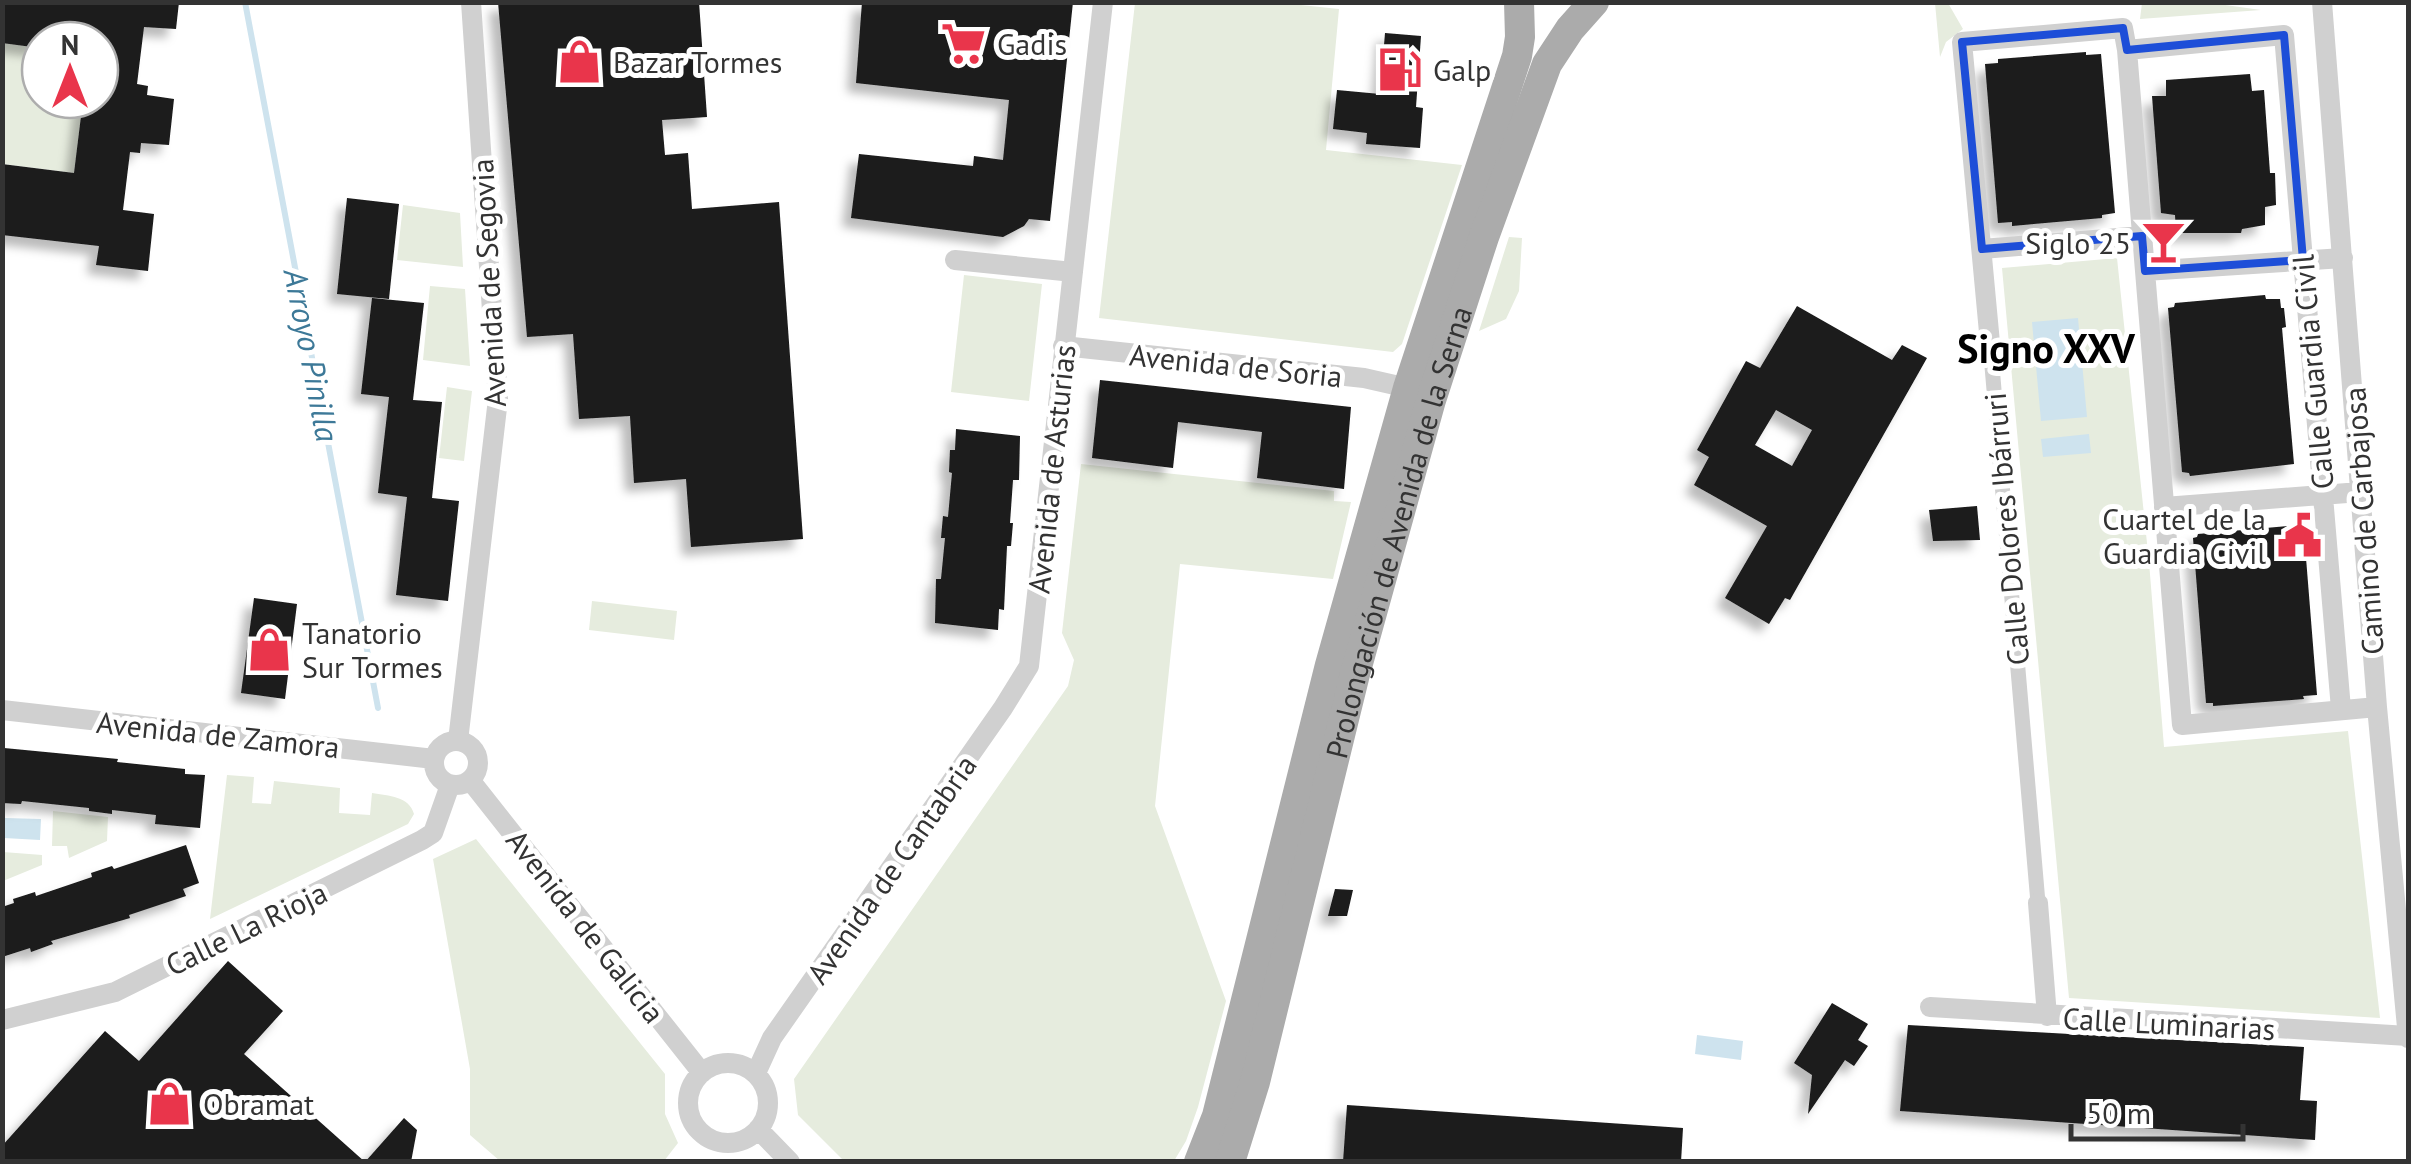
<svg xmlns="http://www.w3.org/2000/svg" width="2411" height="1164" font-family="'PT Sans',sans-serif">
	<defs>
		<filter id="shadow"><feDropShadow dx="-9" dy="9" stdDeviation="5" flood-color="#0004"/></filter>
	</defs>
	<rect width="100%" height="100%" fill="#fff"/>
	<path fill="#e6ecde" d="M2204,2L2261,10L2140,19L2142,3Z
		M1282,3L1339,9L1326,150L1462,165L1402,344L1393,352L1099,318L1135,3Z
		M1935,3H1948L1963,29L1946,42L1940,57Z
		M3,43L40,48V100H83L74,173L3,164Z
		M403,205L460,213L463,267L397,260Z
		M1509,237L1522,238L1519,291L1506,319L1479,331Z
		M2117,258L2149,562L2164,747L2348,731L2380,1018L2069,998L2002,268Z
		M964,275L1042,284L1029,401L951,392Z
		M430,286L465,289L470,366L423,360Z
		M447,387L472,391L464,461L439,458Z
		M1081,464L1334,491V501L1351,502L1333,579L1180,564L1155,806L1226,1001L1198,1107L1186,1141L1174,1161H844L798,1115L794,1079L1068,686L1074,660L1062,633Z
		M592,601L677,611L674,640L589,630Z
		M227,775L254,777L252,803L271,804L274,781L340,788L339,813L370,815L372,793C389,796 409,796 414,814L408,824L210,919Z
		M53,811L108,817L107,841L69,858L67,846H52Z
		M476,839L665,1074V1114L678,1143L664,1161H500L470,1135V1069L433,859Z
		M3,852L42,855V865L3,881Z"/>
	<path fill="#cee3ee" d="M2078,318L2087,417L2041,421L2032,322Z
		M2089,434L2091,453L2043,457L2041,439Z
		M5,818L41,819L40,840L4,838Z
		M1697,1035L1743,1041L1741,1060L1695,1054Z"/>
	<g fill="none" stroke-linecap="round" stroke-linejoin="round">
		<path stroke="#cee3ee" stroke-width="6" d="M245,2L378,708"/>
	</g>
	<path fill="#1a1a1a" fill-rule="evenodd" filter="url(#shadow)" d="M2,2L125,5V2H179L176,29L144,27L137,84L148,86L147,95L174,99L169,145L141,143L140,153L130,152L123,210L154,214L148,271L96,265L99,246L2,235V164L74,173L83,100H100V40H40V48L2,43Z
		M498,2H699L707,117L662,120L665,155L688,153L692,209L779,202L803,539L691,547L686,479L634,483L630,416L579,419L573,334L527,337Z
		M862,2H1073L1050,221L1029,219L1024,226L1003,237L851,218L859,154L973,166L974,156L1003,160L1009,100L856,83Z
		M1385,33L1421,36L1416,107L1423,108L1420,148L1366,144L1367,133L1333,129L1337,90L1380,94Z
		M2086,52V55L2101,54L2115,213L2102,215V218L2012,226V222L1998,223L1985,64L1998,63V59Z
		M2250,74L2252,91L2264,90L2270,173H2275L2276,205L2265,207V225L2242,229L2241,233H2176L2175,215L2161,213L2152,96H2166V80Z
		M347,198L399,204L389,299L337,294Z
		M2265,295L2266,299H2280L2281,308H2284L2286,327L2282,328L2294,464L2190,476L2189,473L2182,472L2168,308L2174,307L2175,303Z
		M372,298L424,303L413,400L442,402L432,498L459,501L448,601L396,595L407,497L378,493L389,397L361,394Z
		M1797,306L1892,360L1902,345L1927,358L1790,600L1785,598L1769,624L1725,598L1767,526L1694,485L1709,457L1697,450L1746,361L1760,368ZM1776,410L1812,430L1792,466L1755,445Z
		M1100,380L1351,407L1344,489L1257,478L1262,432L1178,422L1173,468L1092,458Z
		M956,429L1020,436L1019,480H1013L1010,523H1013L1011,546H1007L1004,610L999,609L998,630L935,623L936,579H941L945,538H941L943,516L948,517L952,473L949,472L950,450H955Z
		M1977,506L1980,540L1933,541L1929,510Z
		M2288,526L2289,529L2304,530V538H2307L2309,557L2306,558L2317,695L2303,696L2304,699L2213,706V703H2206L2193,538L2197,537L2198,534Z
		M254,598L297,604L285,699L241,693Z
		M4,748L118,759L117,762L185,769V774L205,775L200,828L155,824L156,815L112,810V814L89,811V808L22,801L21,804L2,803Z
		M186,845L199,883L183,889L186,896L129,915L130,918L51,941L53,944L31,952L30,948L2,957V907L14,903L13,899L35,892L36,896L92,877L91,873L112,866L114,869Z
		M1335,889L1353,890L1347,916H1328Z
		M228,961L283,1011L244,1054L365,1162H2V1146L105,1031L139,1061Z
		M1832,1003L1868,1024L1858,1040L1868,1046L1854,1066L1845,1060L1808,1114L1812,1075L1794,1063Z
		M1908,1025L2304,1047L2300,1100L2317,1101L2315,1140L1900,1111Z
		M1347,1105L1683,1128L1681,1162H1343Z
		M404,1118L417,1130L411,1162H365Z"/>
	<g fill="none" stroke-linecap="round" stroke-linejoin="round">
		<path stroke="#d0d0d0" stroke-width="15" d="M1990,343L2038,903"/>
		<path stroke="#d0d0d0" stroke-width="20" d="M2322,2L2377,707L2408,1038
			M2127,50L2182,725L2377,707
			M1982,249L2142,236
			M955,260L1073,272
			M2145,271L2343,258
			M1990,343L1962,42L2123,28L2127,50L2284,35L2341,709
			M1063,346L1364,378L1408,388
			M2164,507L2360,492
			M2,710L434,759
			M458,741L498,399L471,2
			M434 763a22 22 0 1 1 44 0a22 22 0 1 1-44 0Z
			M470,780L702,1073
			M2038,903L2047,1016
			M1930,1007L2408,1036
			M2,1020L115,992L422,840L433,833L450,785
			M688 1103a40 40 0 1 1 80 0a40 40 0 1 1-80 0Z
			M756,1073L772,1038L1003,708L1029,666L1103,2
			M758,1129L790,1162"/>
		<g stroke="#ababab" stroke-width="30">
			<path d="M1199,1162L1217,1116L1330,665L1408,388L1517,56L1520,37L1519,2"/>
			<path id="s1" d="M1230,1162L1255,1082L1355,674L1431,400L1484,237L1547,64L1570,29L1594,2"/>
		</g>
	</g>
	<path fill="none" stroke="#1d4ed8" stroke-width="8" stroke-linejoin="round" d="M2123,28L2127,50L2284,35L2303,260L2145,271L2142,236L1982,249L1962,42Z"/>
	<defs>
		<symbol id="supermarket-bare" viewBox="-9 -9 18 18"><path d="M-6-5.5h2.5l.6 2H6L4.5 2H-2.5L-4.4-4H-6ZM-1.5 3.2a1.3 1.3 0 1 0 .1 0ZM3 3.2a1.3 1.3 0 1 0 .1 0Z" fill="#e9354b" stroke="#fff" stroke-width="2.5" paint-order="stroke"/></symbol>
		<symbol id="shop-bare" viewBox="-9 -9 18 18"><path d="M-5-2.5h2.3a2.7 3.5 0 0 1 5.4 0H5L5.5 6h-11ZM-1.5-2.5h3a1.5 2.3 0 0 0-3 0Z" fill="#e9354b" stroke="#fff" stroke-width="2.5" paint-order="stroke"/></symbol>
		<symbol id="fuel-bare" viewBox="-9 -9 18 18"><path d="M-5.5-6h7V0h2V4h1.3V-2.5L3-4.5l.8-.8L6-3V5H2.5V1h-1V6h-7ZM-4.2-4.7v3.2H.2V-4.7Z" fill="#e9354b" stroke="#fff" stroke-width="2.5" paint-order="stroke"/></symbol>
		<symbol id="bar-bare" viewBox="-9 -9 18 18"><path d="M-6-5H6L.8 .8V4.5H3.5V6h-7V4.5H-.8V.8Z" fill="#e9354b" stroke="#fff" stroke-width="2.5" paint-order="stroke"/></symbol>
		<symbol id="civic-bare" viewBox="-9 -9 18 18"><path d="M-.6-6.5H3V-4.5H.6V-3L4-1V1h2V6H-6V1h2V-1L-.6-3ZM-1.2 2.5V6h2.4V2.5Z" fill="#e9354b" stroke="#fff" stroke-width="2.5" paint-order="stroke"/></symbol>
	</defs>
	<g fill-rule="evenodd">
		<use href="#supermarket-bare" x="932" y="12" width="63" height="63"/>
		<use href="#shop-bare" x="548" y="30" width="63" height="63"/>
		<use href="#fuel-bare" x="1368" y="38" width="63" height="63"/>
		<use href="#bar-bare" x="2132" y="210" width="63" height="63"/>
		<use href="#civic-bare" x="2268" y="504" width="63" height="63"/>
		<use href="#shop-bare" x="238" y="618" width="63" height="63"/>
		<use href="#shop-bare" x="138" y="1072" width="63" height="63"/>
	</g>
	<g text-anchor="middle" dominant-baseline="central" stroke-width="10" stroke-linejoin="round" paint-order="stroke">
		<g font-size="30" fill="#333" stroke="#fff" text-anchor="start">
			<text x="997" y="43">Gadis</text>
			<text x="613" y="61">Bazar Tormes</text>
			<text x="1433" y="69">Galp</text>
			<text x="2131" y="242" text-anchor="end">Siglo 25</text>
			<text x="2266" y="518" text-anchor="end">Cuartel de la<tspan x="2266" dy="34">Guardia Civil</tspan></text>
			<text x="302" y="632">Tanatorio<tspan x="302" dy="34">Sur Tormes</tspan></text>
			<text x="203" y="1103">Obramat</text>
		</g>
		<g font-size="30" fill="#333" stroke="#fff">
			<text transform="translate(488 283) rotate(-93)">Avenida de Segovia</text>
			<text transform="translate(1236 365) rotate(6)">Avenida de Soria</text>
			<text transform="translate(2312 372) rotate(-95)">Calle Guardia Civil</text>
			<text transform="translate(1051 469) rotate(-84)">Avenida de Asturias</text>
			<text transform="translate(2363 521) rotate(-94)">Camino de Carbajosa</text>
			<text transform="translate(2006 529) rotate(-95)">Calle Dolores Ibárruri</text>
			<text stroke="none"><textPath href="#s1" startOffset="652">Prolongación de Avenida de la Serna</textPath></text>
			<text transform="translate(218 734) rotate(6)">Avenida de Zamora</text>
			<text transform="translate(891 869) rotate(-55)">Avenida de Cantabria</text>
			<text transform="translate(586 926) rotate(52)">Avenida de Galicia</text>
			<text transform="translate(246 928) rotate(-26)">Calle La Rioja</text>
			<text transform="translate(2169 1023) rotate(3)">Calle Luminarias</text>
		</g>
		<g font-size="32" font-style="italic" fill="#3d7998" stroke="#fff">
			<text transform="translate(312 355) rotate(79)">Arroyo Pinilla</text>
		</g>
		<g font-size="40" font-weight="bold" fill="#000" stroke="#fff">
			<text x="2046" y="348">Signo XXV</text>
		</g>
	</g>
	<rect width="2411" height="1164" fill="none" stroke="#333333" stroke-width="10"/>
	<g transform="translate(70 70)"><circle r="48" fill="#ffffff" stroke="#adadad" stroke-width="2.5"/>
	<path d="M0-8L18 38L0 25L-18 38Z" fill="#e9354b"/>
	<text y="-15" font-size="28" font-weight="bold" text-anchor="middle" fill="#333333">N</text>
	</g>
	<path d="M2071 1124v15h172v-15" fill="none" stroke="#333333" stroke-width="5"/>
	<text x="2086" y="1124" font-size="30" fill="#333333" stroke="#ffffff" stroke-width="8" paint-order="stroke">50 m</text>
</svg>
